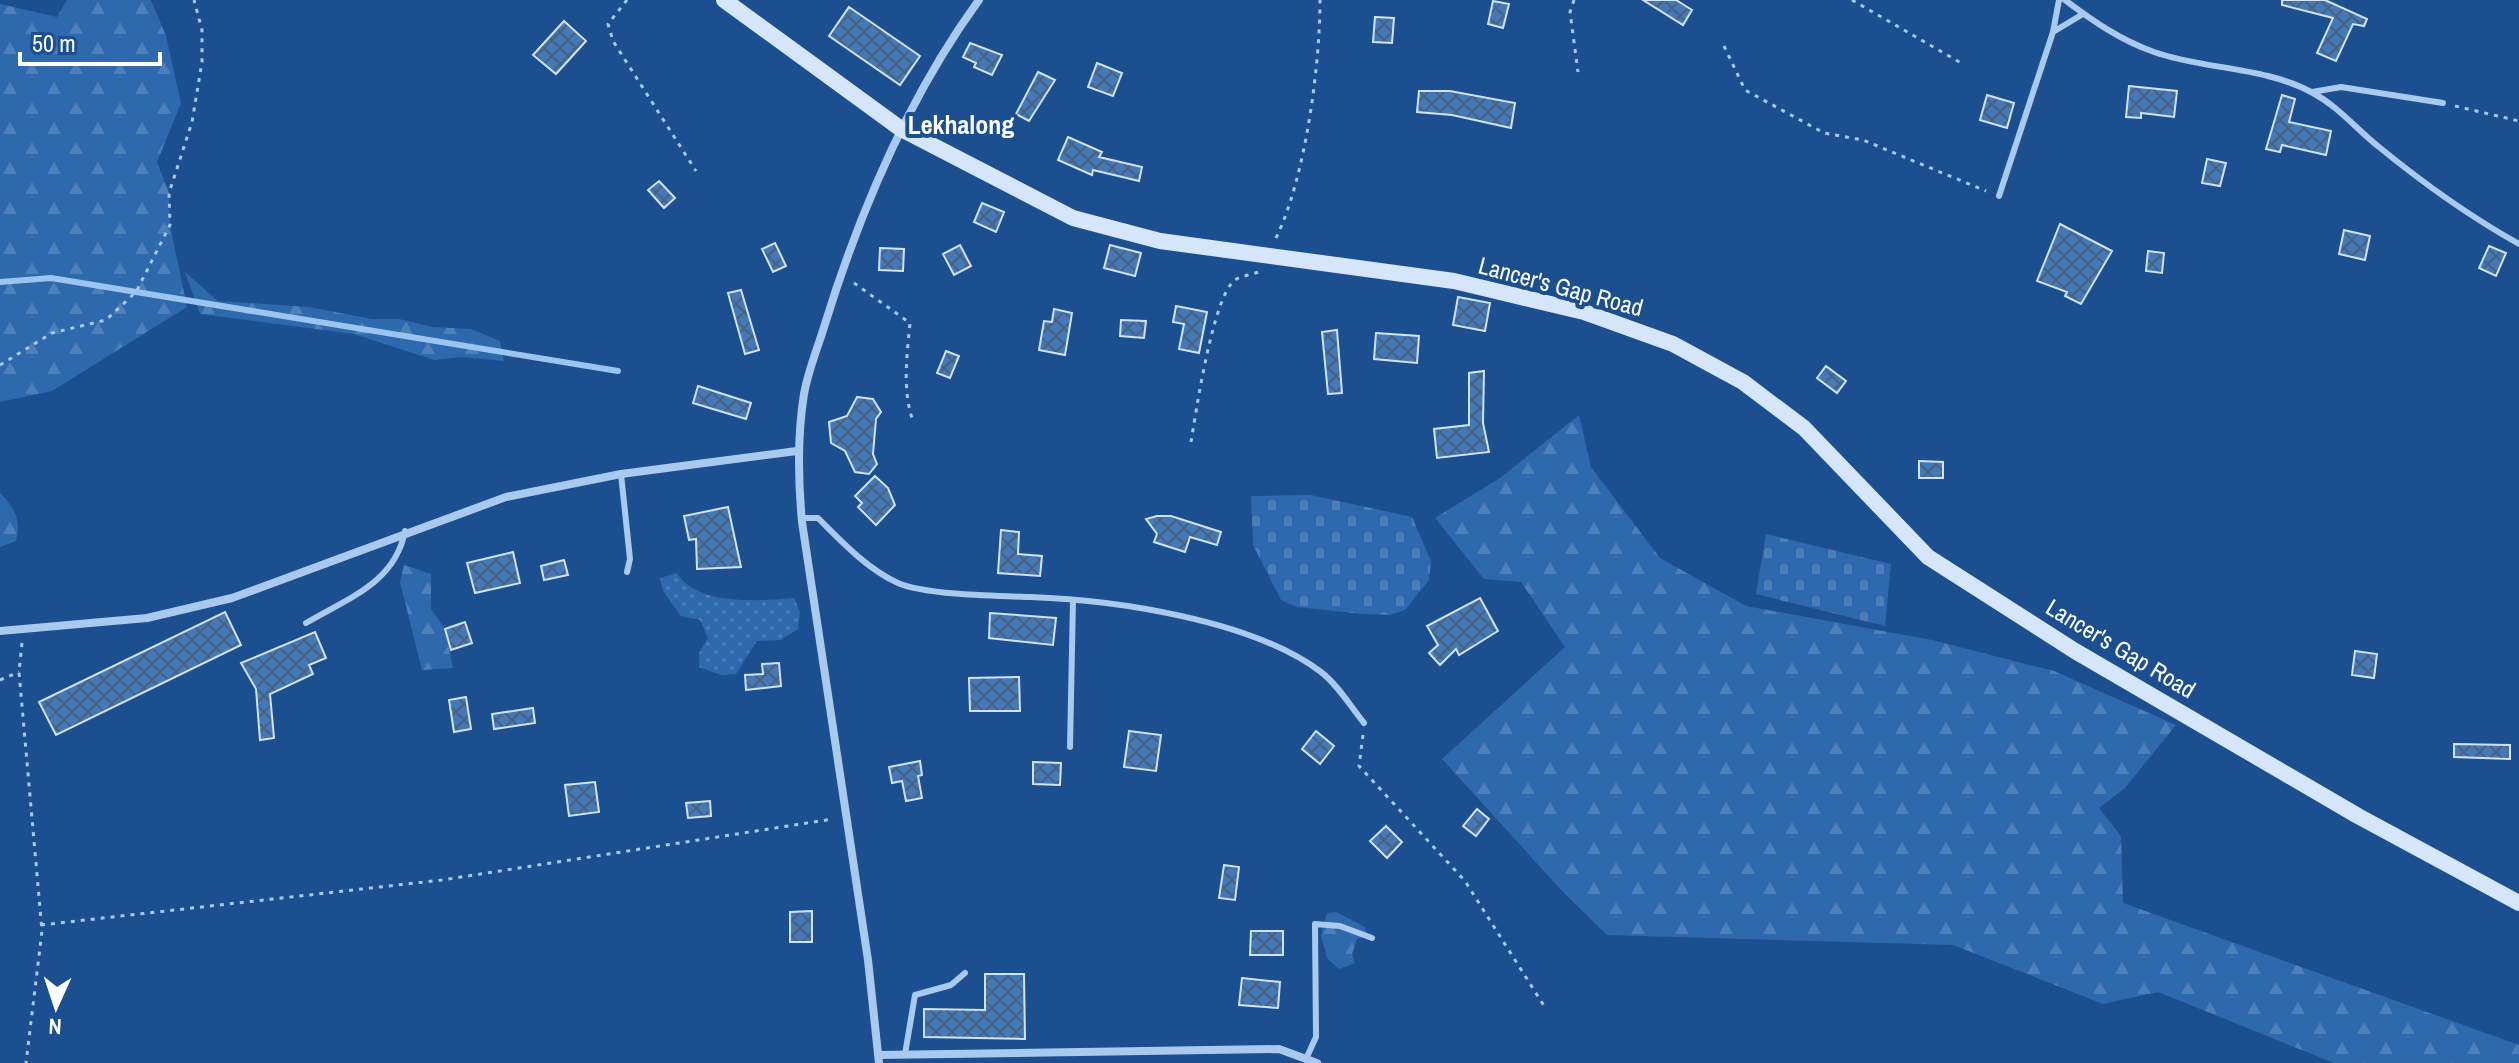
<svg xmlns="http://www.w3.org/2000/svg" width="2519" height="1063" font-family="'Archivo Narrow',sans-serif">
	<defs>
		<pattern id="grass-dots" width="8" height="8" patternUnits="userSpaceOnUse" patternTransform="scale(2)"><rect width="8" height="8" fill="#2e69ad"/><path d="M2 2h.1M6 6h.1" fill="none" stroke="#4d80b9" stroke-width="1.8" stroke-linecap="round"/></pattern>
		<pattern id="forest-firs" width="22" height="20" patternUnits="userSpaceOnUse" patternTransform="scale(2)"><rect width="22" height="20" fill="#2e69ad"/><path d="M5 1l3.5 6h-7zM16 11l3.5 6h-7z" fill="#4d80b9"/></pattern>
		<pattern id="cemetery-stones" width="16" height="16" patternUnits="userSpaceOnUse" patternTransform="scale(2)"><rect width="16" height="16" fill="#2e69ad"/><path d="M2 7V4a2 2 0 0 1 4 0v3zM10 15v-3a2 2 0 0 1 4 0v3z" fill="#4d80b9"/></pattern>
		<pattern id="building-cross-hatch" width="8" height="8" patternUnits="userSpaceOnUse" patternTransform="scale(2)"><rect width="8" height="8" fill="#4478b7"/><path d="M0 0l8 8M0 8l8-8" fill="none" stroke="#486282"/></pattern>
	</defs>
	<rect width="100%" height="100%" fill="#1b4f8f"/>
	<path fill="url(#grass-dots)" d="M677,573C696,606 760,601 794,598L800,612L798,629L781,640L757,641L736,674L721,675L699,667V653L708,638L700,620L681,616L663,591L660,578Z"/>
	<path fill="url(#forest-firs)" d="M67,0H151L166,36L181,103L157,162L169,193L170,225L187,307L52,391L0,402V4L57,17Z
		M185,272L218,301L309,307L372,319H399L433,327L471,329L500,341L504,361L461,357L434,360L354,334L200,314Z
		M1579,415L1591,467L1660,558L1746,606L1932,640L2054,671L2176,725L2125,788L2099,808L2121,836L2123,903L2519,1045V1063H2334L2158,992L2103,1004L1953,945L1607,935L1563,892L1442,759L1565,647L1521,582L1484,579L1435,518L1500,478Z
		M0,493C16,509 21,520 16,541L0,547Z
		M404,565L431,574V609L445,629L453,668L422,670L400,582Z
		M1336,912L1365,927L1366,936L1357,939L1352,954L1355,963L1339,969L1327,958L1321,935L1327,913Z"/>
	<path fill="url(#cemetery-stones)" d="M1311,495L1412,517L1431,561L1429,580L1405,610L1390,615L1362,614L1297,607L1281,600L1253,545L1251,496Z
		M1766,534L1891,564L1885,626L1756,594Z"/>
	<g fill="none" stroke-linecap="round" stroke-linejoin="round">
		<path stroke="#9cc4f0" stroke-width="6" d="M0,282L51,278L618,371"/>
	</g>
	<path fill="url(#building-cross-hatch)" stroke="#cfe3fa" stroke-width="2" d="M1643,0H1676L1692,10L1683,25Z
		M2282,0H2325L2367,19L2364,26L2353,24L2336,61L2317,53L2333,18L2282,5Z
		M1493,1L1509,4L1503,28L1488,24Z
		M849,7L920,56L900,85L829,36Z
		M1375,17L1394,18L1392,43L1373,42Z
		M564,21L586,41L556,74L533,55Z
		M970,43L1002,55L992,75L974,67L976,63L963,57Z
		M1097,63L1122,73L1113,96L1088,87Z
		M1038,72L1055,80L1029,121L1016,114Z
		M2129,86L2177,91L2174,117L2141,113V118L2126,117Z
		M1419,91H1450L1515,103L1511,128L1452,115L1417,112Z
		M1987,95L2014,103L2007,128L1980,120Z
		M2282,95L2295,99L2289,122L2331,131L2326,155L2282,145L2280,152L2266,149Z
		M1068,137L1102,152L1099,157L1142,167L1139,181L1093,170L1092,175L1058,160Z
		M2207,159L2226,163L2220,186L2202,183Z
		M659,181L675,198L664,208L648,190Z
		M982,203L1004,212L996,232L974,222Z
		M2060,224L2112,251L2081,304L2065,296L2067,292L2037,281Z
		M2344,230L2370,236L2365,260L2339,254Z
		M775,243L786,266L773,272L762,249Z
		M960,245L971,266L954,275L943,254Z
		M1110,245L1141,253L1135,276L1104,268Z
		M2489,246L2506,253L2496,276L2479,268Z
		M880,248L904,249L903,271L879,270Z
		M2148,251L2164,253L2162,273L2146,271Z
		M741,290L759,350L745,354L728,293Z
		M1458,297L1490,303L1485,331L1453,325Z
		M1176,306L1207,312L1199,353L1179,349L1184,324L1173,322Z
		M1054,309L1072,313L1065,355L1039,350L1044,321L1052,322Z
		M1121,320L1146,321L1144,338L1120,336Z
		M1337,330L1342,393L1328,394L1322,332Z
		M1376,333L1419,336L1417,363L1374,359Z
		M946,351L959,356L950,378L937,373Z
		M1826,366L1846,381L1837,393L1817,378Z
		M1484,371L1483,423L1489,452L1437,458L1434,429L1469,425V373Z
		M698,386L751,403L746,419L693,403Z
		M857,397L873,399L881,412L876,419L873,454L877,464L869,474L855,472L845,451L831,443L829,422L847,416Z
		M1919,461L1943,462V478H1919Z
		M875,476L888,488L895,505L876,525L858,507L862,503L855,496Z
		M728,507L741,567L697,569L696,539L689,540L684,516Z
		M1157,516H1171L1221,532L1217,545L1190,537L1185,552L1154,542L1157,534L1146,519Z
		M1001,530L1019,532L1018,554L1042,556L1040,576L998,573Z
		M513,552L520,583L475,593L467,563Z
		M564,560L568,575L544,580L541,566Z
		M1480,598L1498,631L1459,655L1456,649L1440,665L1429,653L1438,645L1427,626Z
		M225,612L241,645L56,735L39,702Z
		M990,613L1056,618L1053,645L989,638Z
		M465,622L472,643L451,650L445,629Z
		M315,632L326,658L309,665L313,674L270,694L274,738L260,740L256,689L241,663Z
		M2355,651L2377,654L2374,678L2352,675Z
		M779,663L781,686L746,690L745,675L763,674L762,664Z
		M1019,677L1020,711H970L969,678Z
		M466,697L471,729L454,732L449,700Z
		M533,708L535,723L494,729L492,714Z
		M1129,731L1161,735L1156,771L1124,767Z
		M1316,731L1334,746L1320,764L1302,749Z
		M2454,744L2510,745V759L2454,757Z
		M920,761L922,775L918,776L922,798L906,801L902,781L892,783L889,767Z
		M1033,762L1061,763L1060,785L1033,784Z
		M595,782L599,812L569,816L565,785Z
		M710,801L711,816L688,818L686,803Z
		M1477,809L1489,819L1476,836L1463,826Z
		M1386,826L1402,842L1387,858L1370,841Z
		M1224,865L1239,867L1235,900L1219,898Z
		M812,911V942H790V912Z
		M1251,931H1283V955H1250Z
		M985,974H1024L1025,1039L924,1037V1009L985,1010Z
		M1242,978L1280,982L1278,1008L1239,1005Z"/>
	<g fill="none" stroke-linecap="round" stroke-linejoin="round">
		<path stroke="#a9c9ee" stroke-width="3" stroke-dasharray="4 6" stroke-linecap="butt" d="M627,0L608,24L613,41L696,171
			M1574,0L1570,12L1578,72
			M1852,0L1961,63
			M1724,46L1745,90L1824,133L1863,140L1986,191
			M2455,106L2519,121
			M1276,238C1305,179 1320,67 1320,0
			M854,283L910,323C907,356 902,390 913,421
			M0,365L52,333L106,320L136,292L170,225L169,193L192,122L202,62V30L194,0
			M1191,442C1196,412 1213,296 1235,280C1240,276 1251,275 1258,272
			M22,643L19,672L42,931L26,1063
			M0,680L19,672
			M1363,735L1359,766L1465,881L1546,1009
			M41,925L442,880L833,819"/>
		<path stroke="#a9c9ee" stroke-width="6" d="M2065,0C2093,21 2120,40 2154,52C2205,70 2264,66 2313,93C2339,107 2356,129 2379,147C2423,183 2469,216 2519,244
			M2053,32L2059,0
			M2312,92L2341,87L2443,103
			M1999,196L2053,32L2083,14
			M621,474L630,559L627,572
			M802,518H818C841,541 867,569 898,583C925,595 999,596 1030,597C1116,600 1252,620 1321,672C1338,685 1351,707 1364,723
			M306,623C348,598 395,583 405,531
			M1070,747L1073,600
			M905,1054L915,995L951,985L965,973
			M1306,1059L1316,1037L1315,924L1340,926L1372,938"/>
		<path stroke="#a9c9ee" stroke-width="8" d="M0,631L147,618L232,598L506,497L621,474L797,451
			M878,1055L1279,1049L1317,1063
			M879,1063L868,960L802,522C798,479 797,437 804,394C808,371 818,347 825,324C860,211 909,96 979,0"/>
		<path stroke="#d6e6fa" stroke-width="16" d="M724,0L901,129L1073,218L1160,241L1454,281L1584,312L1673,344L1743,382L1804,428L1928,557L2075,651L2358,816L2519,903"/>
	</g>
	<g text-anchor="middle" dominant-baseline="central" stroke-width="8" stroke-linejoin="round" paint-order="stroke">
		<g font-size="24" fill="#fff" stroke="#1b4f8f">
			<text transform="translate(1561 286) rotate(15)">Lancer's Gap Road</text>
			<text transform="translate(2121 648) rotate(31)">Lancer's Gap Road</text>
		</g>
		<g font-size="26" font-weight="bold" fill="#fff" stroke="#1b4f8f">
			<text x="961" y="124">Lekhalong</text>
		</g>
	</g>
	<g transform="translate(56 1007) rotate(183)" stroke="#1b4f8f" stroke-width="6" paint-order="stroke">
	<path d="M0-6L14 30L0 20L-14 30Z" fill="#ffffff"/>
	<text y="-12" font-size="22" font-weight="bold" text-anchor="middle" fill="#ffffff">N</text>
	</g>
	<path d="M20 52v12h140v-12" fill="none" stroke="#ffffff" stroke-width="4"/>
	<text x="32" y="52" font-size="24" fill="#ffffff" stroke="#1b4f8f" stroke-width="6" paint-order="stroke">50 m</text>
</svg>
